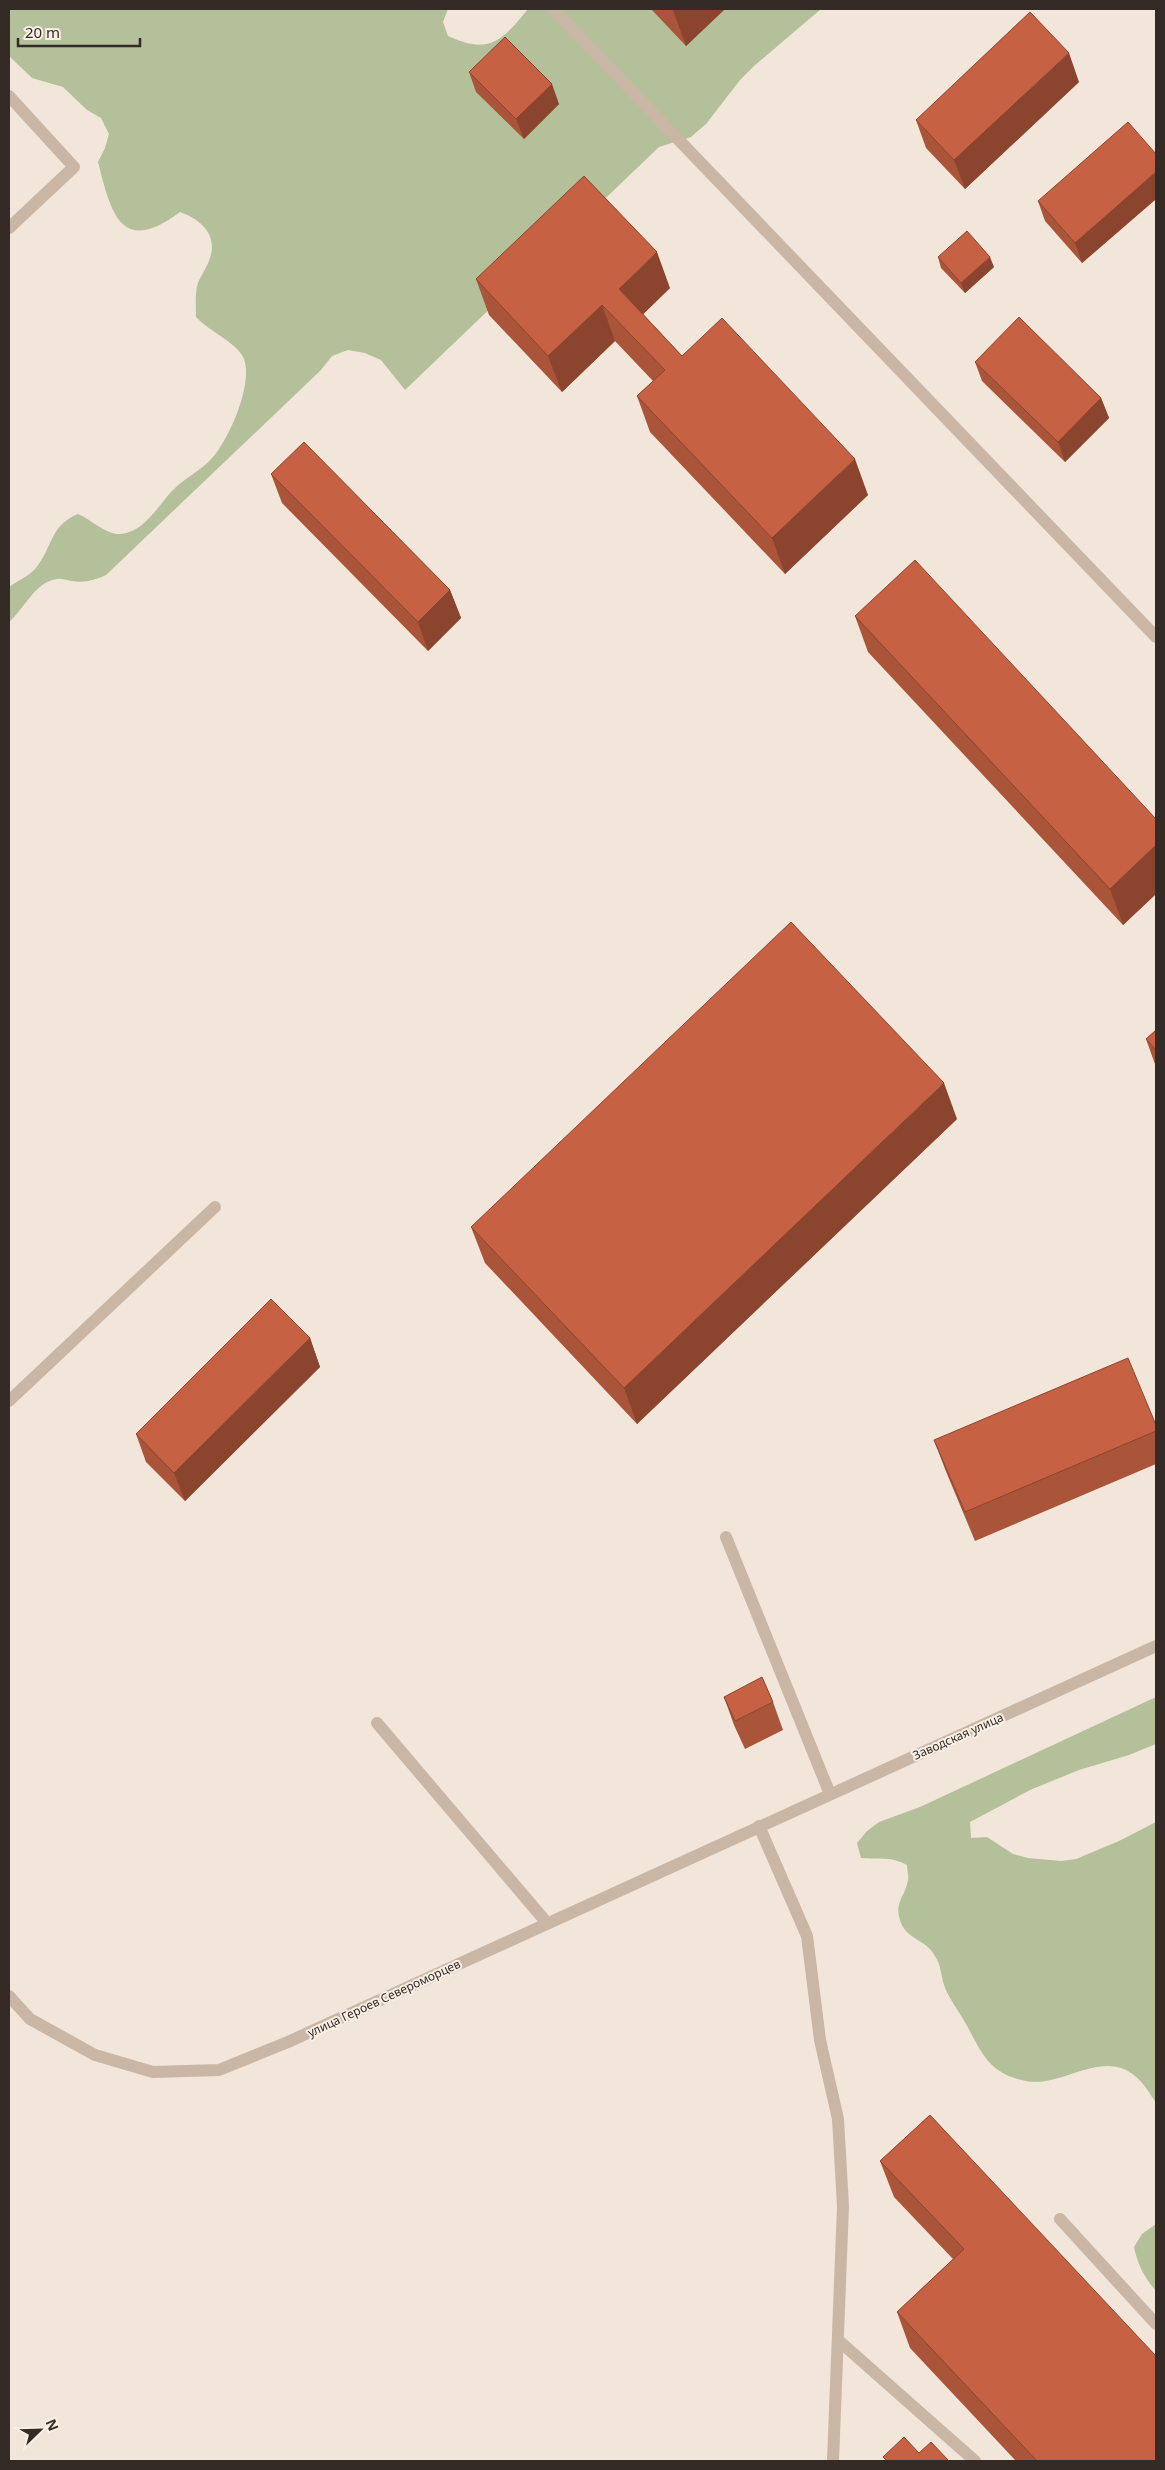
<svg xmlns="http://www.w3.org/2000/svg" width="1165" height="2470" font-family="'Noto Sans',sans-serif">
	<rect width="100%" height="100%" fill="#f1e6d9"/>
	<path fill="#b3c099" d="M9,9H448L443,22L448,36C489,55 502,41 528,9H821L754,66L740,80L706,124L691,137L659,147L405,390L381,360L365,353L348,350L332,356L321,370L106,575C95,580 85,583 72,581C68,581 62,578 57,579C36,581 24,609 9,622V587C17,581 29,576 35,569C53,548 49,526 78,514C92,520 106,535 121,534C144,532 158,506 172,491C184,478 201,471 213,457C230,437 253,384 244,359C238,343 210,332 196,317C196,307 195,296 197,286C200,276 207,268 210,258C218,234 200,219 180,212C120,257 111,212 98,162L105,148L109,134L101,118L87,110L63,87L32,78L9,56Z
		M1156,1697V1744L1129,1755L1079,1770L1030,1790L970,1822L971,1838L987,1837L1013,1854L1028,1858L1061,1861L1076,1859L1119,1841L1156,1822V2103C1150,2094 1144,2083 1135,2076C1102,2048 1062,2088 1026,2081C989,2074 982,2053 966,2024C959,2011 949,1999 944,1985C941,1975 941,1965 935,1956C927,1940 908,1940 901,1923C893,1902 905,1898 908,1880C909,1876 907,1870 907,1865C891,1856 880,1860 861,1858L857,1843L867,1831L879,1822L920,1807Z
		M1156,2224V2291C1144,2277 1138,2265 1134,2247L1142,2234Z"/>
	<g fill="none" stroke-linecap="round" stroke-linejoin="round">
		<path stroke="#c9b6a5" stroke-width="12" d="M553,9L1156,637
			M9,96L74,167L9,228
			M9,1401L215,1207
			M726,1537L830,1794
			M377,1723L547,1923
			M759,1826L807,1936L820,2040L838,2119L843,2206L833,2461
			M9,1996L30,2019L95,2055L153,2072L219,2070L288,2042L1156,1646
			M1060,2219L1156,2324
			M838,2340L975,2461"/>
	</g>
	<path fill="#aa543a" d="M651,9H725L686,46Z
		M469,72L559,104L524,139L476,92Z
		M1079,82L965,189L926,148L916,120Z
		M1156,154V199L1082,263L1045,221L1038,201Z
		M938,257L994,267L965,293L941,268Z
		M476,279L670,288L643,314L682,356L868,495L785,574L650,432L637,396L653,381L615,341L562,392L489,315Z
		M975,362L1101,398L1109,418L1065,462L982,381Z
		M271,474L450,590L461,618L428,651L282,503Z
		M855,616L1156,819V894L1123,925L868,652Z
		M1156,1030V1067L1146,1039Z
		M957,1119L637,1424L485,1263L471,1227Z
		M310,1338L320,1367L185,1501L146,1462L136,1434Z
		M1156,1425V1464L975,1541L945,1469L934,1440Z
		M724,1697L773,1702L783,1730L745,1749L734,1725Z
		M930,2115L1156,2461H1016L910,2348L897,2312L953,2259L894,2197L880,2161Z"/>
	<path fill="#8b452f" d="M674,9H725L686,46L673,10Z
		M1069,53L1079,82L965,189L954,160Z
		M552,84L559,104L524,139L516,119Z
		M1156,172V199L1082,263L1075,243Z
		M657,252L670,288L632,325L619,289Z
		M990,257L994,267L965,293L961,283Z
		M602,305L615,341L562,392L548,356Z
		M1101,398L1109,418L1065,462L1058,442Z
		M855,459L868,495L785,574L772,538Z
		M450,590L461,618L428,651L418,622Z
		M1156,845V894L1123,925L1110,889Z
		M944,1083L957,1119L637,1424L624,1388Z
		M310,1338L320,1367L185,1501L174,1473Z"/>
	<path fill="#c66243" stroke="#8b452f" d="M1030,12L1069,53L954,160L916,120Z
		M505,37L552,84L516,119L469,72Z
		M1128,122L1156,154V172L1075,243L1038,201Z
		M584,176L657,252L619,289L682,356L722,318L855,459L772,538L637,396L665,370L602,305L548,356L476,279Z
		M967,231L990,257L961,283L938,257Z
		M1019,317L1101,398L1058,442L975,362Z
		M304,442L450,590L418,622L271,474Z
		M915,560L1156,819V845L1110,889L855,616Z
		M791,922L944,1083L624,1388L471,1227Z
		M1156,1030V1050L1146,1039Z
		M271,1299L310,1338L174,1473L136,1434Z
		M1128,1358L1156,1425V1431L965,1512L934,1440Z
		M762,1677L773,1702L735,1721L724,1697Z
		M930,2115L1156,2356V2461H1037L897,2312L964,2249L880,2161Z
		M904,2437L919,2453L931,2442L949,2461H887L883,2457Z"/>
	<g text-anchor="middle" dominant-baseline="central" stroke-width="4" stroke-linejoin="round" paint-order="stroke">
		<g font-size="12" fill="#352b26" stroke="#f9f0e5">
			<text transform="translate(958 1736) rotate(-24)">Заводская улица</text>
			<text transform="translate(384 1998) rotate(-25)">улица Героев Североморцев</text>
		</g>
	</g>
	<rect width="1165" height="2470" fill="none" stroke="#352b26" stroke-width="20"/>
	<g transform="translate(40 2430) rotate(67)" stroke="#f9f0e5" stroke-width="4" paint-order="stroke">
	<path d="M0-4L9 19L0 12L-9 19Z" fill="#352b26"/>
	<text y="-8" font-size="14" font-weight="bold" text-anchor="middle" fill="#352b26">N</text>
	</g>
	<path d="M18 38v8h122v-8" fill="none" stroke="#352b26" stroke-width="2.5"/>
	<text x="25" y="38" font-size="15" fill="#352b26" stroke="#f9f0e5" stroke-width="4" paint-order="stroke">20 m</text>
</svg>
